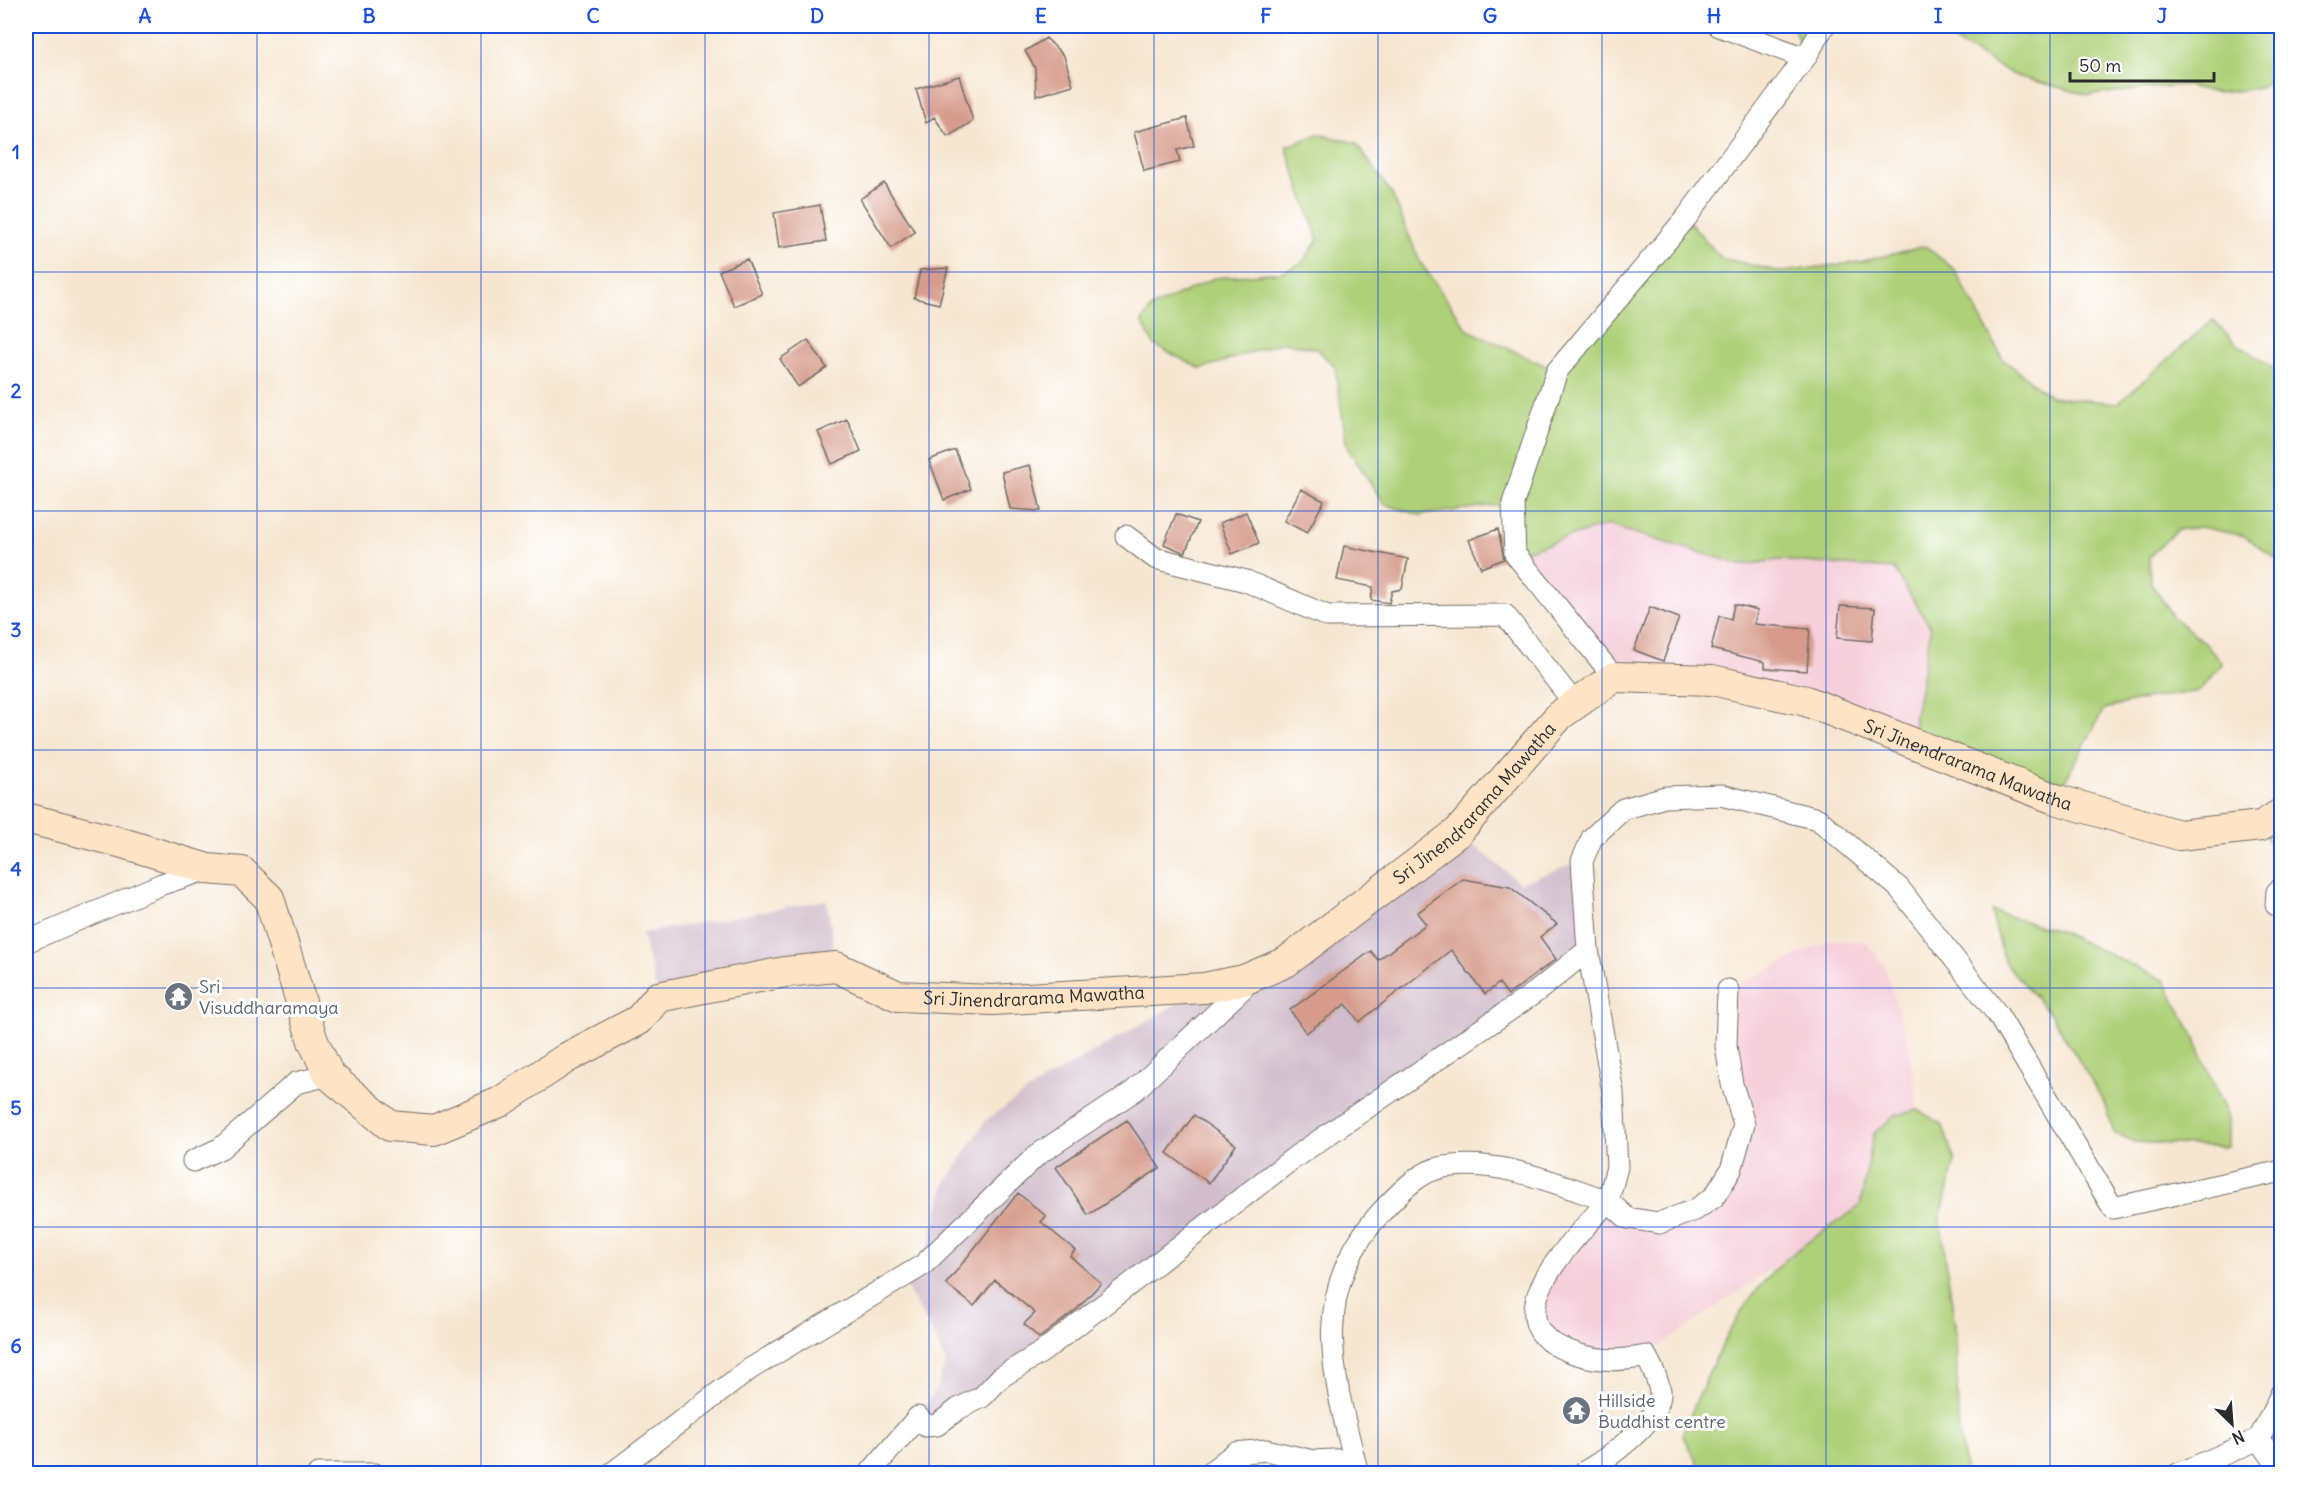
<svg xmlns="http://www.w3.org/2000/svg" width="2307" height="1499" font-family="Delius,sans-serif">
	<rect width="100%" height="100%" fill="#fff"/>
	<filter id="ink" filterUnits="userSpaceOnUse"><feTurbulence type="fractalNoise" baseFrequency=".0167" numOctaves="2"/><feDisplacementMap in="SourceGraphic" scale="12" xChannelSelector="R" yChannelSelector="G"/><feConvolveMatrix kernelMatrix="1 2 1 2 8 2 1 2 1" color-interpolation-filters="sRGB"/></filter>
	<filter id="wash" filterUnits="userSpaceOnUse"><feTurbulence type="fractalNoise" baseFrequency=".008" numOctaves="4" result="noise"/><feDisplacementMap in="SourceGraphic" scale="24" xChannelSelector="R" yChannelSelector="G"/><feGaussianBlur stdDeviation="1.35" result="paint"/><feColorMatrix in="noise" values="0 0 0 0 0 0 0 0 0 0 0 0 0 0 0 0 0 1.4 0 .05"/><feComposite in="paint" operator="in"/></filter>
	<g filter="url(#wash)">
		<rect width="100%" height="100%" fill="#f6e6d1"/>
		<path fill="#f5cfda" d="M1607,524L1742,565L1779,560L1894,569L1931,628L1910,743L1806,701L1614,677L1515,554Z
			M1829,940L1866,942L1884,965L1909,1046L1918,1110L1896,1115L1874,1133L1860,1206L1646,1356L1554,1345L1537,1298L1608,1201L1659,1223L1714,1197L1744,1124L1728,990Z"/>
		<path fill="#d1bdcb" d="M1458,832L1520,883L1582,861L1588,950L937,1425L918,1417L935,1391L946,1363L929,1326L898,1274L927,1254L944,1186L986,1120L1037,1085L1204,988L1286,962Z
			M827,900L836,967L658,997L642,933Z"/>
		<path fill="#afd079" stroke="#6d7e52" stroke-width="1.5" d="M1793,26H1824L1805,58Z
			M1927,26H2012L2026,36L2066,26H2281V73L2260,88L2218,93L2182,85L2088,95L2016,76Z
			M1318,134L1356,143L1392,194L1420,262L1468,330L1557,371L1686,218L1721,258L1781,272L1860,262L1925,246L1954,269L2003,359L2051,397L2118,403L2213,320L2236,343L2281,374V562L2244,536L2201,527L2177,530L2149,557L2150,581L2173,617L2204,642L2222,664L2199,691L2139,700L2104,709L2055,799L1910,743L1931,628L1894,569L1779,560L1742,565L1607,525L1515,554L1512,503L1420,515L1384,504L1347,447L1335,367L1317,349L1283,342L1201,369L1154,345L1142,322L1151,308L1214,278L1282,272L1302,263L1318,240L1286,147Z
			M2281,813V872L2261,826Z
			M1991,911L2062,932L2164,980L2193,1035L2228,1118V1147L2135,1142L2114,1133L2104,1102L2052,1016L2005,963Z
			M1918,1110L1942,1124L1955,1161L1940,1219L1956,1333L1958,1424L1966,1473H1703L1682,1435C1708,1374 1732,1309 1781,1264C1804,1242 1834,1225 1860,1206L1874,1133L1896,1115Z"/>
		<g id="blocks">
			<path fill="#d69b8c" d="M1046,38L1064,56L1073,85L1036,96L1035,68L1025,51Z
				M959,76L973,121L948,137L934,117L926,123L916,89Z
				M1187,118L1194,146L1177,150L1180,162L1144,171L1134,132Z
				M884,183L915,232L891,248L860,199Z
				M820,205L826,241L779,248L774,213Z
				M747,259L762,294L734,306L719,271Z
				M948,268L939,304L914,298L920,270Z
				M808,340L827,368L798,387L780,359Z
				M847,419L861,451L832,464L818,432Z
				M955,450L971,489L944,500L929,460Z
				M1030,465L1041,511L1010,509L1002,472Z
				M1301,489L1324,501L1307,533L1284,521Z
				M1246,512L1259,543L1232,554L1220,523Z
				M1176,514L1198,522L1185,553L1164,544Z
				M1498,529L1504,559L1481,568L1469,540Z
				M1344,546L1408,559L1402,589L1392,591L1389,603L1371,600L1373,587L1337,580Z
				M1734,604L1758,610L1754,624L1810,629L1807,671L1765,668V662L1711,649L1719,616L1731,619Z
				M1840,606L1875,608L1872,641L1837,638Z
				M1650,607L1679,618L1663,661L1634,650Z
				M1463,879L1510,887L1557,924L1540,937L1556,959L1508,995L1499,983L1485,994L1451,950L1359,1022L1346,1004L1306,1033L1290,1010L1371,951L1378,960L1426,924L1417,913Z
				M1194,1115L1236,1145L1209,1183L1167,1153Z
				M1127,1120L1160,1168L1088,1215L1056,1167Z
				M1018,1193L1046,1216L1041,1222L1075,1250L1070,1256L1101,1283L1077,1309L1039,1338L1024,1324L1035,1313L995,1280L974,1306L946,1284Z"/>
		</g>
	</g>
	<g filter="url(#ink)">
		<use href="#blocks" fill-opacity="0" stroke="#726c65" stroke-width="1.5"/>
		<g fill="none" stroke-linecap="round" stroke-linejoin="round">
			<defs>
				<path id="minor" d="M1719,26L1805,58
					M1126,536L1155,558L1246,581L1327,616L1505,615L1575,704
					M1614,677L1515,554L1513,503L1557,371L1686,218L1805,58L1824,26
					M2276,905L2277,892L2282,888
					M26,942L162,884L208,869
					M193,1161L221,1148L296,1083L329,1075
					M2282,1392L2259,1439L2282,1472
					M318,1474H375
					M611,1474L750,1369L923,1265L1037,1155L1134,1091L1243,988L1244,980
					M869,1474L918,1417L926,1426L937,1425L958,1409L982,1397L1001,1377L1042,1352L1295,1157L1536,992L1588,950
					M1208,1474L1235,1453L1266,1450L1313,1461L1354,1459
					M1358,1474C1333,1375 1306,1291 1385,1208C1400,1192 1421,1170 1444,1167C1499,1158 1557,1184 1608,1201L1617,1167L1613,1092L1588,950L1582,861L1592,838L1623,809L1665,797L1721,795L1818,819L1899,888L1998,1015L2113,1208L2282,1171
					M1581,1474C1604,1461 1663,1421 1660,1391C1658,1379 1652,1367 1646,1356C1617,1362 1593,1361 1566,1350C1487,1319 1579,1235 1608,1201L1627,1218L1659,1223L1695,1210L1714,1197L1731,1170L1744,1124L1732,1084L1726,1046L1728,990
					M2178,1474L2259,1439"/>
				<g id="secondary">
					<path id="s1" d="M26,818L119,842L208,869L242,872L269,898L313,1041L329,1075L390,1126L434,1130L500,1102L568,1057L639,1020L658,997L785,972L836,967L898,996L992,1000L1204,988L1244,980L1286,962L1458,832L1560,715L1614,677L1712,680L1806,701L2055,799L2179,835L2261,826L2282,813"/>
				</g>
			</defs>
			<use href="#minor" stroke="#726c65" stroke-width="23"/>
			<use href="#secondary" stroke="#726c65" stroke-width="32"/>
			<use href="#minor" stroke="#fff" stroke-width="21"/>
			<use href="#secondary" stroke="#fee4c5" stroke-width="30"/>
		</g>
	</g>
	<path fill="none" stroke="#1d4ed8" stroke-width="1.5" stroke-opacity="0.55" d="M257,26V1474M481,26V1474M705,26V1474M929,26V1474M1154,26V1474M1378,26V1474M1602,26V1474M1826,26V1474M2050,26V1474M26,272H2282M26,511H2282M26,750H2282M26,988H2282M26,1227H2282"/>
	<defs>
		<symbol id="temple-disc" viewBox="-11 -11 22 22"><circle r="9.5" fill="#6b7280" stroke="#fff"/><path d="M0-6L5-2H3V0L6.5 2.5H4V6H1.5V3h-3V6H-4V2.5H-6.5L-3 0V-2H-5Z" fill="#fff"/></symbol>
	</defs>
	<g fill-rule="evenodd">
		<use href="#temple-disc" x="162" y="980" width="33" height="33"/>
		<use href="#temple-disc" x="1560" y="1394" width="33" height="33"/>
	</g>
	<g text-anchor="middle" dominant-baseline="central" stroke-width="6" stroke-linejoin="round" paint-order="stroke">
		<g font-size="18" fill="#2b2b2b" stroke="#fff">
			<text stroke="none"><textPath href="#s1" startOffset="2282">Sri Jinendrarama Mawatha</textPath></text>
			<text stroke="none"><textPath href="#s1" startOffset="1724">Sri Jinendrarama Mawatha</textPath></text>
			<text stroke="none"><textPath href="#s1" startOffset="1220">Sri Jinendrarama Mawatha</textPath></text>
		</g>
		<g font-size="18" fill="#5b616d" stroke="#fff" text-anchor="start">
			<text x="199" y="986">Sri<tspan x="199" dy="21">Visuddharamaya</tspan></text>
			<text x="1598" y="1400">Hillside<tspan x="1598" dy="21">Buddhist centre</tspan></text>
		</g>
	</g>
	<rect width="2307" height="1499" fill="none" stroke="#fff" stroke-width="66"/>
	<g transform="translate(2232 1424) rotate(155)" stroke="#ffffff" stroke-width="4.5" paint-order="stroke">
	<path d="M0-4.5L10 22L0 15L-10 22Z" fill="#2b2b2b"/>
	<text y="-9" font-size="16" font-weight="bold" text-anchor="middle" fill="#2b2b2b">N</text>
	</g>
	<path d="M2070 72v9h144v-9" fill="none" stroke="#2b2b2b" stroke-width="3"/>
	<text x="2079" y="72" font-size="18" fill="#2b2b2b" stroke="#ffffff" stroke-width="4.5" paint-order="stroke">50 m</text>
	<rect x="33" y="33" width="2241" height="1433" fill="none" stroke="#1d4ed8" stroke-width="2"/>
	<g font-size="20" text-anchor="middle" font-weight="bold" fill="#1d4ed8">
		<text x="145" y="23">A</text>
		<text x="369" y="23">B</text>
		<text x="593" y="23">C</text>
		<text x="817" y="23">D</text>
		<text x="1041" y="23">E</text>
		<text x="1266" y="23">F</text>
		<text x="1490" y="23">G</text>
		<text x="1714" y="23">H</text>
		<text x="1938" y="23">I</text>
		<text x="2162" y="23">J</text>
		<text x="16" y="159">1</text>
		<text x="16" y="398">2</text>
		<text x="16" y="637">3</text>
		<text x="16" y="876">4</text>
		<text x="16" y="1115">5</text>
		<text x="16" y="1353">6</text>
	</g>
</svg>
